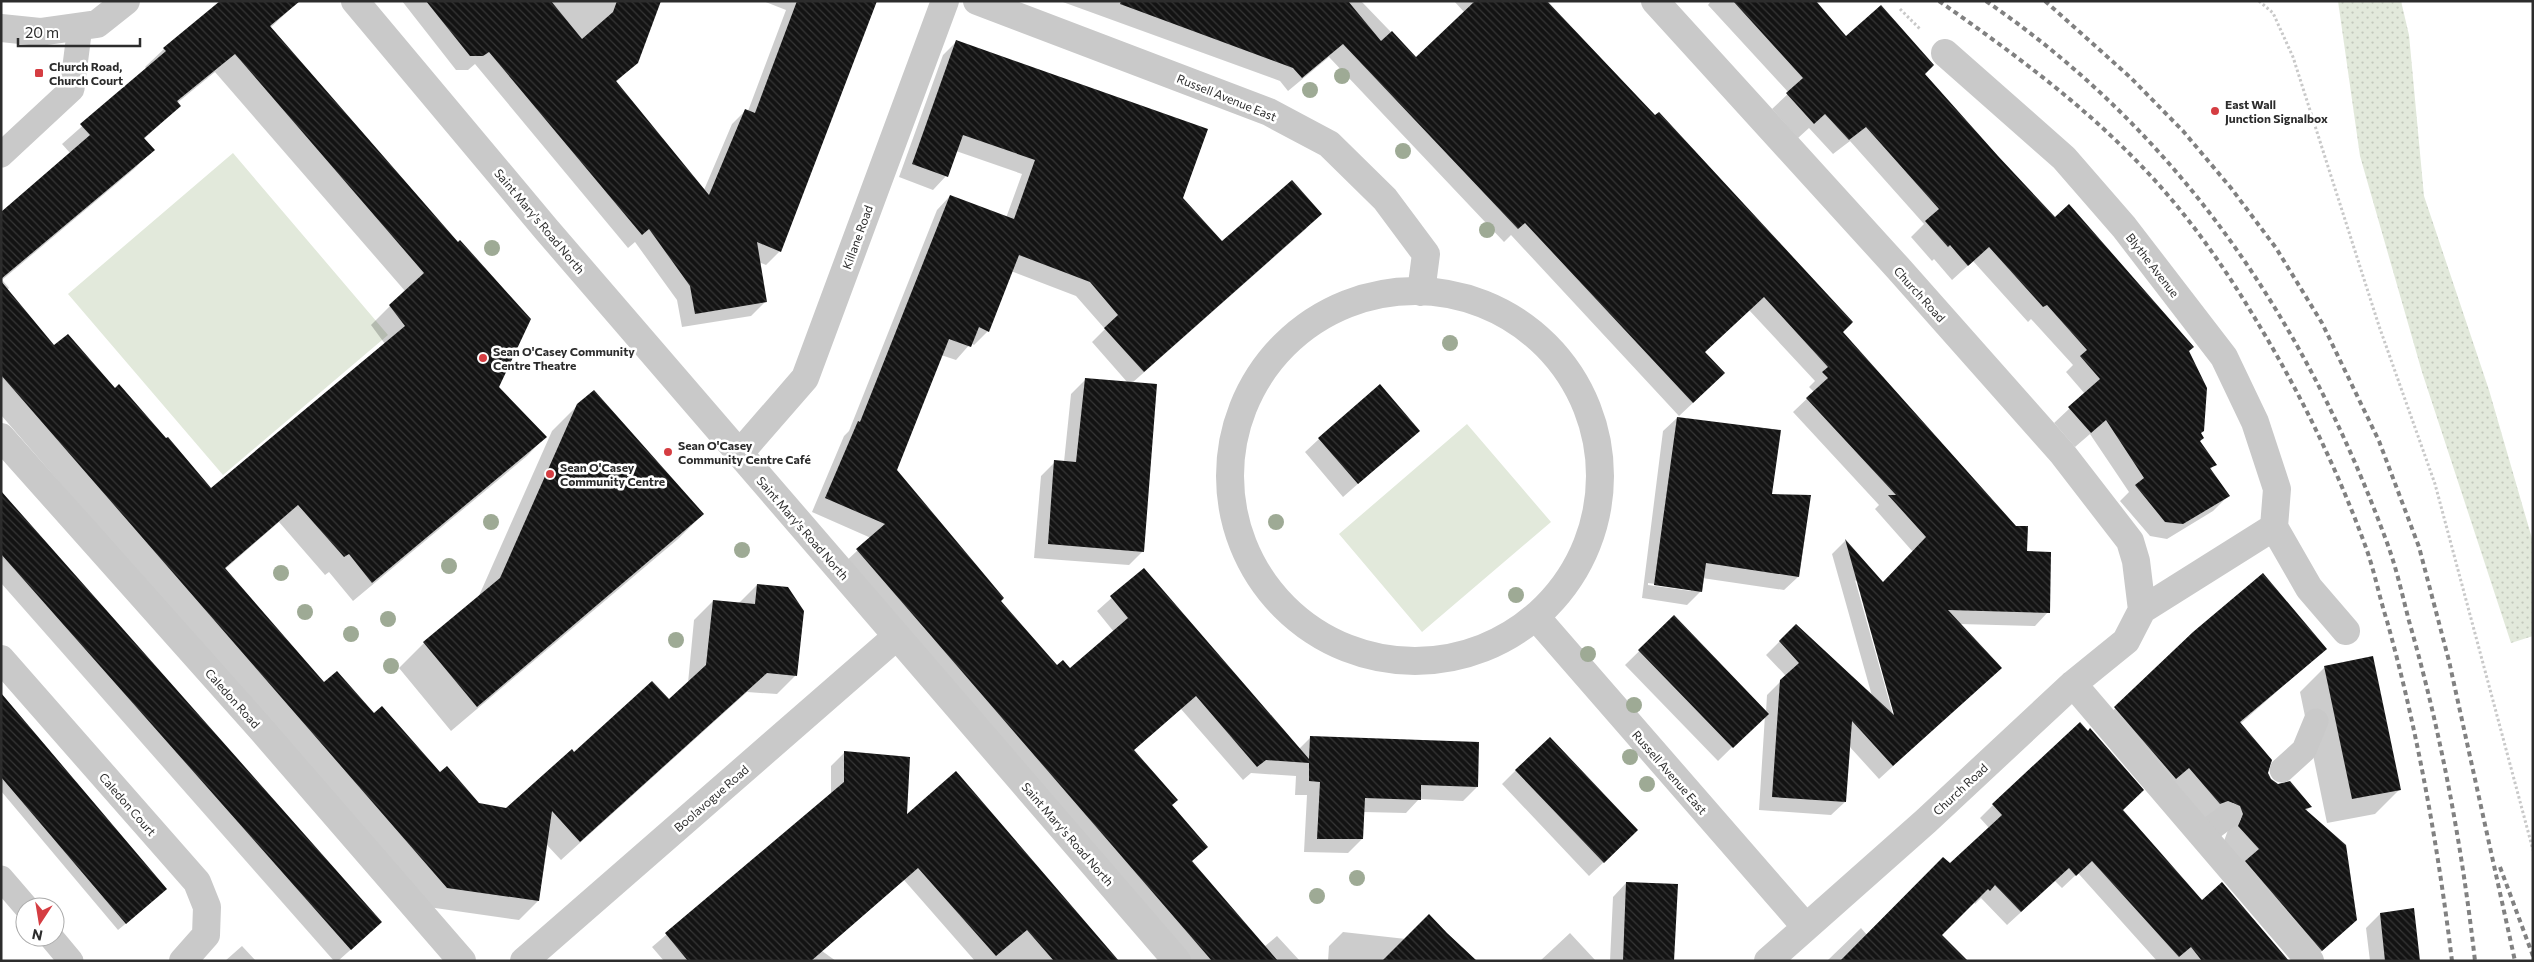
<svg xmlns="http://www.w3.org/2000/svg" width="2534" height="962" font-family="Commissioner,sans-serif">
	<defs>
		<pattern id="grass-dots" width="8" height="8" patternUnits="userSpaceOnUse" patternTransform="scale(1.25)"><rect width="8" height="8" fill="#e2e9db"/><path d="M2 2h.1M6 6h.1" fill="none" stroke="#c2c8bc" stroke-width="1.8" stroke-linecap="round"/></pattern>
		<pattern id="building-back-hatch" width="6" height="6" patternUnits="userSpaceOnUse" patternTransform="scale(1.25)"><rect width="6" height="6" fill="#131313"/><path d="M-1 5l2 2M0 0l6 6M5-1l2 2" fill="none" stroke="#363636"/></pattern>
	</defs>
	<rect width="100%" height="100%" fill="#fff"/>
	<path fill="url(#grass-dots)" d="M2338,1H2401L2409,35L2424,196L2489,390L2533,542V636L2511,643L2422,372L2360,156Z"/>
	<path fill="#e2e9db" d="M233,153L388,335L223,475L68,294Z
		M1467,424L1551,522L1422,632L1339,534Z"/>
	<path fill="#0003" fill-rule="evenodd" d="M299,1L270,28L497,388L545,437L527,456L353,601L329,572L325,575L279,522L224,570L324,684L374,715L439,774L478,804L507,809L574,753L669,700L688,683L694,620L713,601L739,603L757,585L796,675L777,694L747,692L561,860L546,844L538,901L519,920L428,907L1,415V213L71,154L62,144L147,69L145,67L164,49ZM215,72L405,291L371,325L385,344L211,490L115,390L54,347L7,290L9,288L2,280L134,169L153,150L144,139L179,106L177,103Z
		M402,1H660L637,62L616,82L704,190L732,124L746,110L748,111L786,10L763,1H875L780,251L766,265L759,262L765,302L751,316L682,327L677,300L635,242L628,248L475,64L468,70H456Z
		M1060,1H1361L1416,58L1465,13L1454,1H1543L1841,332L2025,553L2048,612L2035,626L1959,624L1986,681L1879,779L1849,746L1845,802L1831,815L1759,810L1765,715L1718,761L1625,665L1674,617L1766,712L1767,695L1786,676L1766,655L1796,625L1872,696L1832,554L1845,541L1883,583L1913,552L1875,509L1879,505L1793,412L1814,392L1809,387L1815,381L1749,310L1704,352L1710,387L1679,416L1511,235L1504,242L1329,57L1288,91L1280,81ZM1855,580L1859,583L1897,721L1895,722Z
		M1711,1H1814L1846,38L1923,74L2054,219L2188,351L2199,442L2215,464L2210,470L2228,496L2213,511L2167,539L2150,536L2120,501L2129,492L2090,434L2075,447L2054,423L2085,394L2066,372L2073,365L2031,319L2028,322L1973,261L1952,280L1934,259L1932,261L1911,237L1924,224L1850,141L1833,154L1809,128L1798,138L1772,109L1789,93L1708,5Z
		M957,41L1182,199L1222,243L1307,228L1132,383L1143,551L1129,565L1034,558L1041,476L1055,462H1064L1071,394L1085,380L1128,383L1092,342L1105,329L1076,296L1011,271L988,331L974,345L971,343L956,360L941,355L896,470L999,601L1057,667L1070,670L1114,632L1097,611L1144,569L1299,749L1311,737L1477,787L1463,801L1419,799L1406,813L1363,812L1362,839L1348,853L1304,852L1307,795H1295L1296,776L1251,773L1243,780L1181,709L1133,751L1170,806L1206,847L1191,862L1264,947L1277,936L1300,961H1186L844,563L871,538L812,512L844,436L849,431L937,210L950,196L1006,218L1022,174L956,151L946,176L933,190L899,177L943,55Z
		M578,405L703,514L678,539L451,731L399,668L424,643L478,598L552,431Z
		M1677,418L1771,496H1810L1798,577L1784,590L1702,578L1701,591L1687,605L1642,598L1663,431ZM1648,583L1691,589V591L1648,585Z
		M1418,431L1343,497L1305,452L1319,439Z
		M1,491L366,936L338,961H334L1,583Z
		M2194,633L2325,649L2240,724L2270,780L2310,807L2306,811L2356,920L2311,961L2224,841L2228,830L2204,819L2099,724Z
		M2325,667L2400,789L2375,814L2327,823L2300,692Z
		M1,695L159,896L118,930L1,791Z
		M844,753L905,816L1118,961H975L904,880L822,951L836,961H664L652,947L831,794V766Z
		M1516,770L1623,844L1589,876L1502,784Z
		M1993,805L2121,810L2202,902L2288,961H2157L2078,873L2062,888L2055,881L2007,925L1981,898L1975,904L1974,902L1940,935L1966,961H1827L1861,928L1867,935L1990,829L1980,818Z
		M1626,883L1673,961H1610L1613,897Z
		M2380,914L2419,961H2370L2366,928Z
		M1429,916L1476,961H1328L1329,946L1343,932L1406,939Z
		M1570,933L1596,961H1540Z
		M242,946L256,961H225Z"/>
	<path fill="url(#building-back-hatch)" d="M220,1H300L270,26L458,242L460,240L531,319L499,387L547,437L372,583L349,554L344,557L298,505L225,568L324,682L337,671L374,713L382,706L440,772L447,766L479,803L506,808L572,749L574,752L652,681L669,699L706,665L713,600L755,604L757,584L788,587L804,611L797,676L767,673L580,842L552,811L539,901L447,888L1,375V281L54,345L68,334L115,388L119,384L166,438L168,437L211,488L405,326L389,305L424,273L235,54L177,101L181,106L144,138L155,150L1,279V212L90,135L80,124L166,51L163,48Z
		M426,1H551L582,39L613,12L617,1H661L638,63L616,81L709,195L745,109L755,113L797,1H877L781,252L757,242L767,302L695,314L690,286L649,229L642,235L489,52L483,56H470Z
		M1121,1H1348L1381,41L1392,31L1416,57L1475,1H1547L1655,115L1659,112L1853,322L1843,332L2016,526H2028L2027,551L2051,552L2050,613L1948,610L2002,668L1893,766L1852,721L1846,802L1772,797L1780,680L1799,663L1779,641L1796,624L1894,715L1845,539L1883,582L1926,537L1888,495H1896L1806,398L1828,378L1822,372L1828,367L1764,297L1705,352L1725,373L1693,403L1525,223L1518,229L1343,44L1302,78L1293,68L1120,4Z
		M1733,1H1816L1846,36L1881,5L1934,65L1925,74L1998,156L2055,217L2069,204L2194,347L2189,351L2207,388L2204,431L2201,433L2204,438L2200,441L2217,465L2210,468L2230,496L2183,524L2165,522L2135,485L2144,478L2106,420L2091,433L2068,407L2100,379L2080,356L2087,350L2047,305L2043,307L1989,247L1968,266L1950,245L1948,247L1925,221L1939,209L1866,127L1849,140L1825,114L1814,124L1786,93L1803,78Z
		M956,40L1208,129L1183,198L1222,241L1292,180L1322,214L1144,372L1104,328L1118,315L1090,282L1019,255L989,332L979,327L971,347L949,339L897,470L1004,598L1001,601L1057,665L1063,660L1070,668L1128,618L1110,596L1144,568L1309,759L1310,736L1479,742L1478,787L1421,785V800L1365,798L1363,839H1317L1320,782L1309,781V763L1266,760L1257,767L1196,696L1134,750L1178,800L1172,805L1208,847L1192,861L1278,961H1212L856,549L885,524L825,498L858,421L860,422L950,195L1014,219L1035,160L963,135L948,177L912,164Z
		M1085,378L1157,384L1144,552L1048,544L1054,460L1076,462Z
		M1380,384L1420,431L1358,484L1318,438Z
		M594,390L704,514L477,707L423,642L500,578L577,404Z
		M1677,417L1781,430L1772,494L1811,495L1799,577L1706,563L1702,592L1654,585Z
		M1,491L382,922L351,950L1,554Z
		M2263,573L2327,649L2240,722L2272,760L2268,773L2271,779L2278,784L2290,781L2312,807L2305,809L2346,845L2357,920L2322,951L2245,861L2259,849L2238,826L2243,814L2240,806L2228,801L2220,804L2189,768L2176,779L2114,707L2193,632Z
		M1674,615L1769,714L1733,748L1638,650Z
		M2373,656L2401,790L2352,799L2324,666Z
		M1,693L167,889L126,924L1,777Z
		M2080,722L2088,731L2090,728L2144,790L2123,810L2160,852L2202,900L2222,882L2289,961H2202L2191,947L2179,957L2092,861L2076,876L2069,868L2021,912L1995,885L1990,891L1988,889L1942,935L1968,961H1840L1943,857L1950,863L2002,815L1992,804Z
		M1550,737L1638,830L1604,863L1515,770Z
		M844,751L910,757L907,814L956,771L1119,961H1054L1027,930L996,956L918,868L811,961H688L665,933L844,782Z
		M1626,882L1678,884L1674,961H1623Z
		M2414,908L2420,961H2385L2380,913Z
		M1429,914L1447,933L1477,961H1382Z"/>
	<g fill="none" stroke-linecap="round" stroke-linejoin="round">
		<path stroke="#c9c9c9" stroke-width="3" stroke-dasharray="2.5 2.5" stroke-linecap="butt" d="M2259,1L2273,13L2293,57L2379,326L2435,484L2533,850
			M1900,9L1921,30"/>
		<path stroke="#c9c9c9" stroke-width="25" d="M1,155L72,89L80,26
			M2282,770L2304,750L2316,721
			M2202,835L2229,815
			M1,878L26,907
			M51,937L71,961"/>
		<path stroke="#c9c9c9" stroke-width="28" d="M355,1L546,229L1177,961
			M977,1L1269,112L1329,144L1385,199L1426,254L1421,292
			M1655,1L1898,268L2062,453L2130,541L2136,561L2142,610L2126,641L2073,684L1926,821L1768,961
			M1,28L40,32L97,24L126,1
			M1945,53L2064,158L2124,227L2224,357L2255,422L2277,489L2274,527
			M1230 476a185 185 0 1 1 370 0a185 185 0 1 1-370 0Z
			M1,437L261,729L462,961
			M739,454L805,378L945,1
			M2274,527L2309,588L2346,631
			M2142,610L2274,527
			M1536,617L1805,926
			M1,659L197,882L207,907L206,935L183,961
			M2073,684L2310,961
			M524,961L897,636"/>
		<path stroke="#818181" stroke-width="4" stroke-dasharray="5 4" stroke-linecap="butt" d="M1939,1C2013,53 2087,107 2149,174C2190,218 2225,268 2256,320C2299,391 2336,466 2365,545C2374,569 2379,596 2387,621C2418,732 2438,847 2452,961
			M1986,1C2181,135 2305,321 2386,540C2396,566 2402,594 2409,621C2441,732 2462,846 2475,961
			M2045,1L2131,78L2183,131L2231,188L2276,248L2322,323L2379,441L2419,547L2449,661L2515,961
			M2500,867L2533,956"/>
	</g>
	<g fill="#9eaa95">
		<circle cx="1342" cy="76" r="8"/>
		<circle cx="1310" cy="90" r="8"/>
		<circle cx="1403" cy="151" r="8"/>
		<circle cx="1487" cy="230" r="8"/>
		<circle cx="492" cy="248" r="8"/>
		<circle cx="1450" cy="343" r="8"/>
		<circle cx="491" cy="522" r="8"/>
		<circle cx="1276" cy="522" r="8"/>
		<circle cx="742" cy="550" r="8"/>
		<circle cx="449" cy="566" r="8"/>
		<circle cx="281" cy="573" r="8"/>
		<circle cx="1516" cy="595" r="8"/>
		<circle cx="305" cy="612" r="8"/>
		<circle cx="388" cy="619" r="8"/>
		<circle cx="351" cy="634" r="8"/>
		<circle cx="676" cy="640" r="8"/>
		<circle cx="1588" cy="654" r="8"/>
		<circle cx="391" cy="666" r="8"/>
		<circle cx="1634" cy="705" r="8"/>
		<circle cx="1630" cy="757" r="8"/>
		<circle cx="1647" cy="784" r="8"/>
		<circle cx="1357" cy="878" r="8"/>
		<circle cx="1317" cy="896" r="8"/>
	</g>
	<g fill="#d53d42" stroke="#fff" stroke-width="2">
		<rect x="34" y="68" width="10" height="10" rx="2.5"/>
		<circle cx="2215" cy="111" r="5"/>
		<circle cx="483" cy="358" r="5"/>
		<circle cx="668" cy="452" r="5"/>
		<circle cx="550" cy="474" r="5"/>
	</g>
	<g text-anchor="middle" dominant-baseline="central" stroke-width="5" stroke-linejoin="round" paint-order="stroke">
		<g font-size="12" font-weight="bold" fill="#2c2c2c" stroke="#fff" text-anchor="start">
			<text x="49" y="66">Church Road,<tspan x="49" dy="14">Church Court</tspan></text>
			<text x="2225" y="104">East Wall<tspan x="2225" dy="14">Junction Signalbox</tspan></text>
			<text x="493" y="351">Sean O'Casey Community<tspan x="493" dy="14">Centre Theatre</tspan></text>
			<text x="678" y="445">Sean O'Casey<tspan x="678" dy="14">Community Centre Café</tspan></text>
			<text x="560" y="467">Sean O'Casey<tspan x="560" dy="14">Community Centre</tspan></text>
		</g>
		<g font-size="12" fill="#2c2c2c" stroke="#fff">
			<text transform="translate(1227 97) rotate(22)">Russell Avenue East</text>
			<text transform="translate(540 221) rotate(50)">Saint Mary's Road North</text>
			<text transform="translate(857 237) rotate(-70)">Killane Road</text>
			<text transform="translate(2153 265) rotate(52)">Blythe Avenue</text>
			<text transform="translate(1920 294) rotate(48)">Church Road</text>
			<text transform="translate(803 528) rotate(49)">Saint Mary's Road North</text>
			<text transform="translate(233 698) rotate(48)">Caledon Road</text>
			<text transform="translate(1670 772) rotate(49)">Russell Avenue East</text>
			<text transform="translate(1960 789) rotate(-43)">Church Road</text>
			<text transform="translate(711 798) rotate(-41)">Boolavogue Road</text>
			<text transform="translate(128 804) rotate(49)">Caledon Court</text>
			<text transform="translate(1068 834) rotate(49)">Saint Mary's Road North</text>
		</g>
	</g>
	<rect width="2534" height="962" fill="none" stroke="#2c2c2c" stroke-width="5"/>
	<g transform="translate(40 922) rotate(192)"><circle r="24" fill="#ffffff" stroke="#ababab"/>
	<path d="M0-4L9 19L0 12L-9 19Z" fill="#d53d42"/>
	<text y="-8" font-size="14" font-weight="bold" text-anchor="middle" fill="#2c2c2c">N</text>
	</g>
	<path d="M18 38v8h122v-8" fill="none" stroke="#2c2c2c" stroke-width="2.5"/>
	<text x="25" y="38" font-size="15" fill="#2c2c2c" stroke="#ffffff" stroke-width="4" paint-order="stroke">20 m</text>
</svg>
